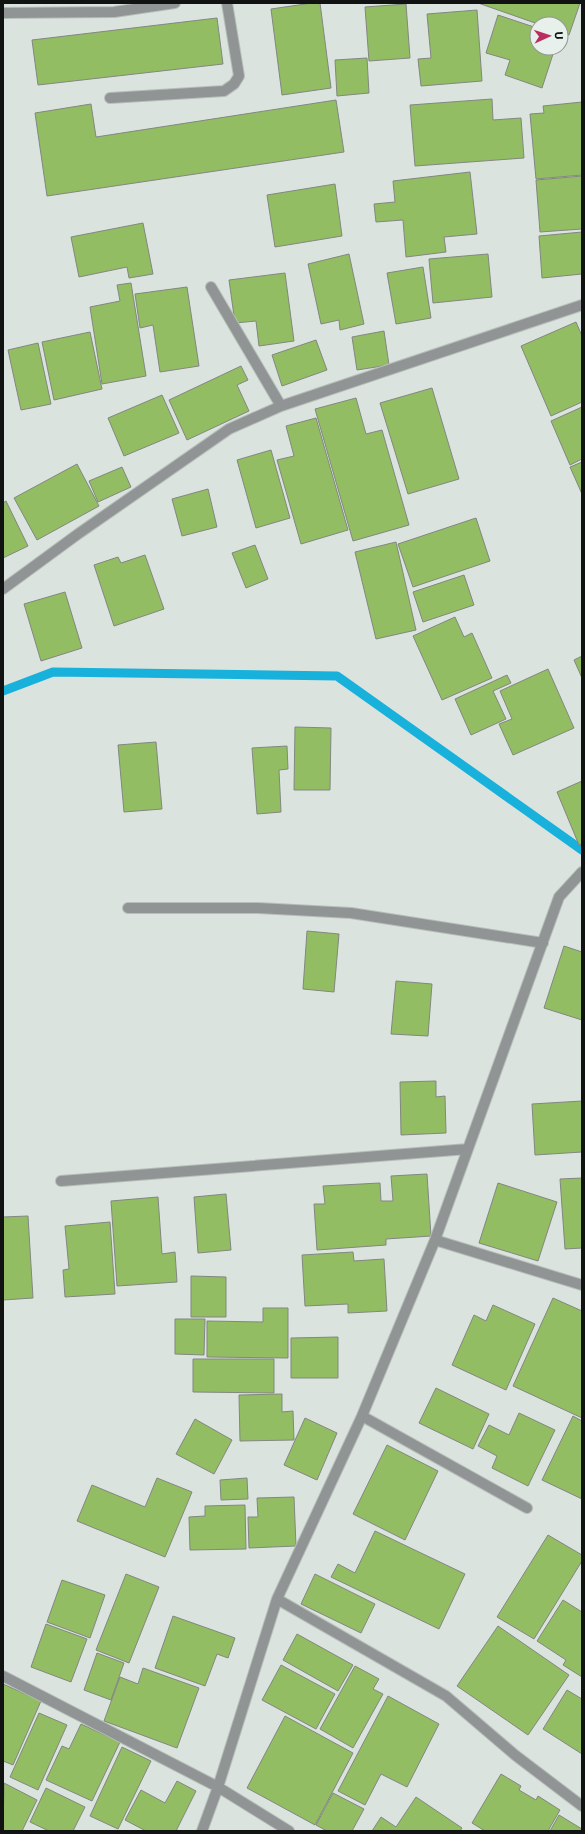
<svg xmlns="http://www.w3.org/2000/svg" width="585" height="1834" font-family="Commissioner,sans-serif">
	<rect width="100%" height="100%" fill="#dae3de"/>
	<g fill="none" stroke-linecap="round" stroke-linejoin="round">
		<path stroke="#17b1db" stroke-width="9" d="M3,691L53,672L337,676L582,850"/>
	</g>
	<path fill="#92bd62" stroke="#838780" d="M312,3H320L331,88L282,95L271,9Z
		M478,3H580L569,35L561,32V24H538Z
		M406,4L410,58L369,61L365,7Z
		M477,10L482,81L421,86L418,59L431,58L427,14Z
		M498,15L537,28V48H555L542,88L505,75L510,60L486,53Z
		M217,18L223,64L38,85L32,40Z
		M367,58L369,93L337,96L335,60Z
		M492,99L493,120L521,118L524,158L415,166L410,105Z
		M336,100L344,152L47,196L35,113L91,104L96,137Z
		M582,102V175L536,179L530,114L544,113L543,106Z
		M470,172L477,234L444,237L446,252L406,257L403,220L376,222L374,204L395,202L393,181Z
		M582,176V229L540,232L536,180Z
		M335,184L342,236L275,247L267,195Z
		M143,223L153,274L129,278L127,267L79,277L71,237Z
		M582,232V274L542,278L539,236Z
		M349,254L364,324L340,330L339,320L321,324L308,264Z
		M488,254L492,297L433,303L429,259Z
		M423,267L431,318L396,324L387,273Z
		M285,273L294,341L259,346L256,321L235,323L229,280Z
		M131,283L146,376L102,384L90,307L120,301L117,285Z
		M187,287L199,366L160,372L153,325L140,328L135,294Z
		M576,322L582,336V402L551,416L521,346Z
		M384,331L389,365L357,370L352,337Z
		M90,332L102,389L54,400L42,342Z
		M316,340L327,370L282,386L272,355Z
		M38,343L51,404L21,410L8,350Z
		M241,366L248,380L237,385L249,411L187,440L169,400Z
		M432,388L459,479L408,494L380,403Z
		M162,395L179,433L124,456L108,418Z
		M356,398L366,434L382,430L409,525L353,541L315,409Z
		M582,407V459L570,465L551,421Z
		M316,418L348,530L301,544L277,460L294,456L286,426Z
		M271,450L290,518L256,528L237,460Z
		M582,462V494L570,467Z
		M77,464L99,506L37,540L14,498Z
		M122,467L131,487L98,502L89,481Z
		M208,489L217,527L182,536L172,499Z
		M6,501L28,546L3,558V503Z
		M476,518L490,561L413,587L398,544Z
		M396,542L416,630L376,639L355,552Z
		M255,545L268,579L246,588L232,553Z
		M145,555L164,609L114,626L94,565L118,557L121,563Z
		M464,575L474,605L423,622L413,592Z
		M65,592L82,648L41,661L24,604Z
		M455,617L464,637L472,633L492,678L442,700L413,636Z
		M582,656V678L574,660Z
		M548,669L574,728L513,755L499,724L512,719L500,691Z
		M507,675L511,683L493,691L506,719L471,735L455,699Z
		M295,727L331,728L330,790H294Z
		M156,742L162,809L124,812L118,745Z
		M287,746L288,769L279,770L281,812L257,814L252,748Z
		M582,781V844L579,845L557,792Z
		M307,931L339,934L334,992L303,989Z
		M564,946L582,952V1020L544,1008Z
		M396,981L432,984L428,1036L391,1034Z
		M436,1081V1097L445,1096L446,1133L401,1135L400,1082Z
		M582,1101V1152L535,1155L532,1104Z
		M427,1174L431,1236L386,1239V1245L317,1250L314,1204H325L323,1186L380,1183L381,1201H393L391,1176Z
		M582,1178V1248L565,1249L560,1179Z
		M498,1183L557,1202L538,1261L479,1243Z
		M226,1194L231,1250L198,1253L194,1197Z
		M158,1197L162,1254L175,1252L177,1282L117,1286L111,1201Z
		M28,1216L33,1298L3,1300V1217Z
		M110,1222L115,1294L65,1297L63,1270L69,1269L65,1226Z
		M353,1252L354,1261L384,1259L387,1311L348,1313V1304L305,1306L302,1255Z
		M191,1276L226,1277V1317H191Z
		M553,1298L582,1311V1418L513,1386Z
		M493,1305L535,1324L506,1390L452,1365L474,1315L486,1321Z
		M263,1308H288V1358L207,1357V1321L263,1322Z
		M175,1319H205L204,1355L175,1354Z
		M338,1337V1378H291V1338Z
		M193,1359H274V1393L193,1392Z
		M436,1388L489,1414L473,1449L419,1423Z
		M282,1394V1412L293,1411L294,1440L240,1441L239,1395Z
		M519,1413L555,1430L528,1486L492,1468L497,1456L478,1446L489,1425L509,1435Z
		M573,1416L582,1421V1499L542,1480Z
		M305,1418L337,1433L317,1480L284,1465Z
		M195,1419L232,1440L214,1474L176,1454Z
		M387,1445L438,1471L405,1540L353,1514Z
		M157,1478L192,1492L165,1557L77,1521L92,1485L145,1507Z
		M247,1478L248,1499L221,1500L220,1480Z
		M294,1497L296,1546L249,1548L248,1517H258L257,1498Z
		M245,1505L246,1549L190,1550L189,1517L205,1516V1506Z
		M375,1531L465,1574L439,1629L331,1577L338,1564L355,1573Z
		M548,1535L582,1555V1561L534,1639L497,1617Z
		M126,1574L159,1587L129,1663L96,1650Z
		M315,1574L375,1604L361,1633L301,1604Z
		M62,1580L105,1595L90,1638L47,1622Z
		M563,1600L582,1612V1677L563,1665L566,1660L537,1641Z
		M173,1616L235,1638L228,1658L217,1654L205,1686L155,1668Z
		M46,1624L87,1639L71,1682L31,1667Z
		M498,1626L569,1675L528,1735L457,1686Z
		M297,1634L353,1665L338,1691L283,1660Z
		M97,1653L124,1663L111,1700L84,1690Z
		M281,1665L335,1694L316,1729L262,1700Z
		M355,1666L379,1679L373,1689L383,1694L353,1748L320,1729Z
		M143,1668L199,1688L177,1748L104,1721L120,1677L138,1684Z
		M3,1684L41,1701L13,1765L3,1761Z
		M567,1690L582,1699V1754L543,1729Z
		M388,1696L439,1724L407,1787L381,1774L365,1805L338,1791Z
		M39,1713L67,1725L38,1790L10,1777Z
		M285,1716L353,1753L315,1825L247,1788Z
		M81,1724L120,1742L92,1801L46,1780L62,1746L69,1749Z
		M122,1747L151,1761L118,1829L90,1816Z
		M501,1774L521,1786L519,1790L536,1800L538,1796L560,1810L548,1831H485L472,1823Z
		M177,1781L196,1791L176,1831H146L125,1820L141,1790L165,1803Z
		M4,1783L37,1800L22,1831H3Z
		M46,1788L85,1807L73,1831H49L30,1822Z
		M333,1793L364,1809L352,1831H327L316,1825Z
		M416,1797L462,1828L460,1831H372L381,1817L396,1827Z
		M559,1815L582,1829V1831H550Z"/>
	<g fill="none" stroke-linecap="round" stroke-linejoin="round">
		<defs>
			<path id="lane" d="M110,98L224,91L234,84L239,76L227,3"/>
			<path id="street" d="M3,13L114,12L175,3
				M211,287L281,406
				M3,589L78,534L229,429L281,406L582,305
				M128,908H258L351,913L543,943
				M61,1181L468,1149
				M435,1240L582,1285
				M362,1416L527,1508
				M277,1599L446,1696L515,1755L582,1806
				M3,1676L218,1787L289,1831
				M202,1831L218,1787L277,1599L362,1416L435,1240L559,897L582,872"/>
		</defs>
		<use href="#lane" stroke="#b6beb9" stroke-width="12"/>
		<use href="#street" stroke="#b6beb9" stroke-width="12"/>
		<use href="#lane" stroke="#909494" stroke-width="10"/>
		<use href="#street" stroke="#909494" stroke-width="10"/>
	</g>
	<rect width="585" height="1834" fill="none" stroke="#101312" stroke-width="8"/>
	<g transform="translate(549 36) rotate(87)"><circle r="19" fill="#e7f0eb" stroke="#919894"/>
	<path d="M0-3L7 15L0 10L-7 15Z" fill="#bb2d5f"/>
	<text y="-6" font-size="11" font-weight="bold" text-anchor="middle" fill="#101312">U</text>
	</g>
</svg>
